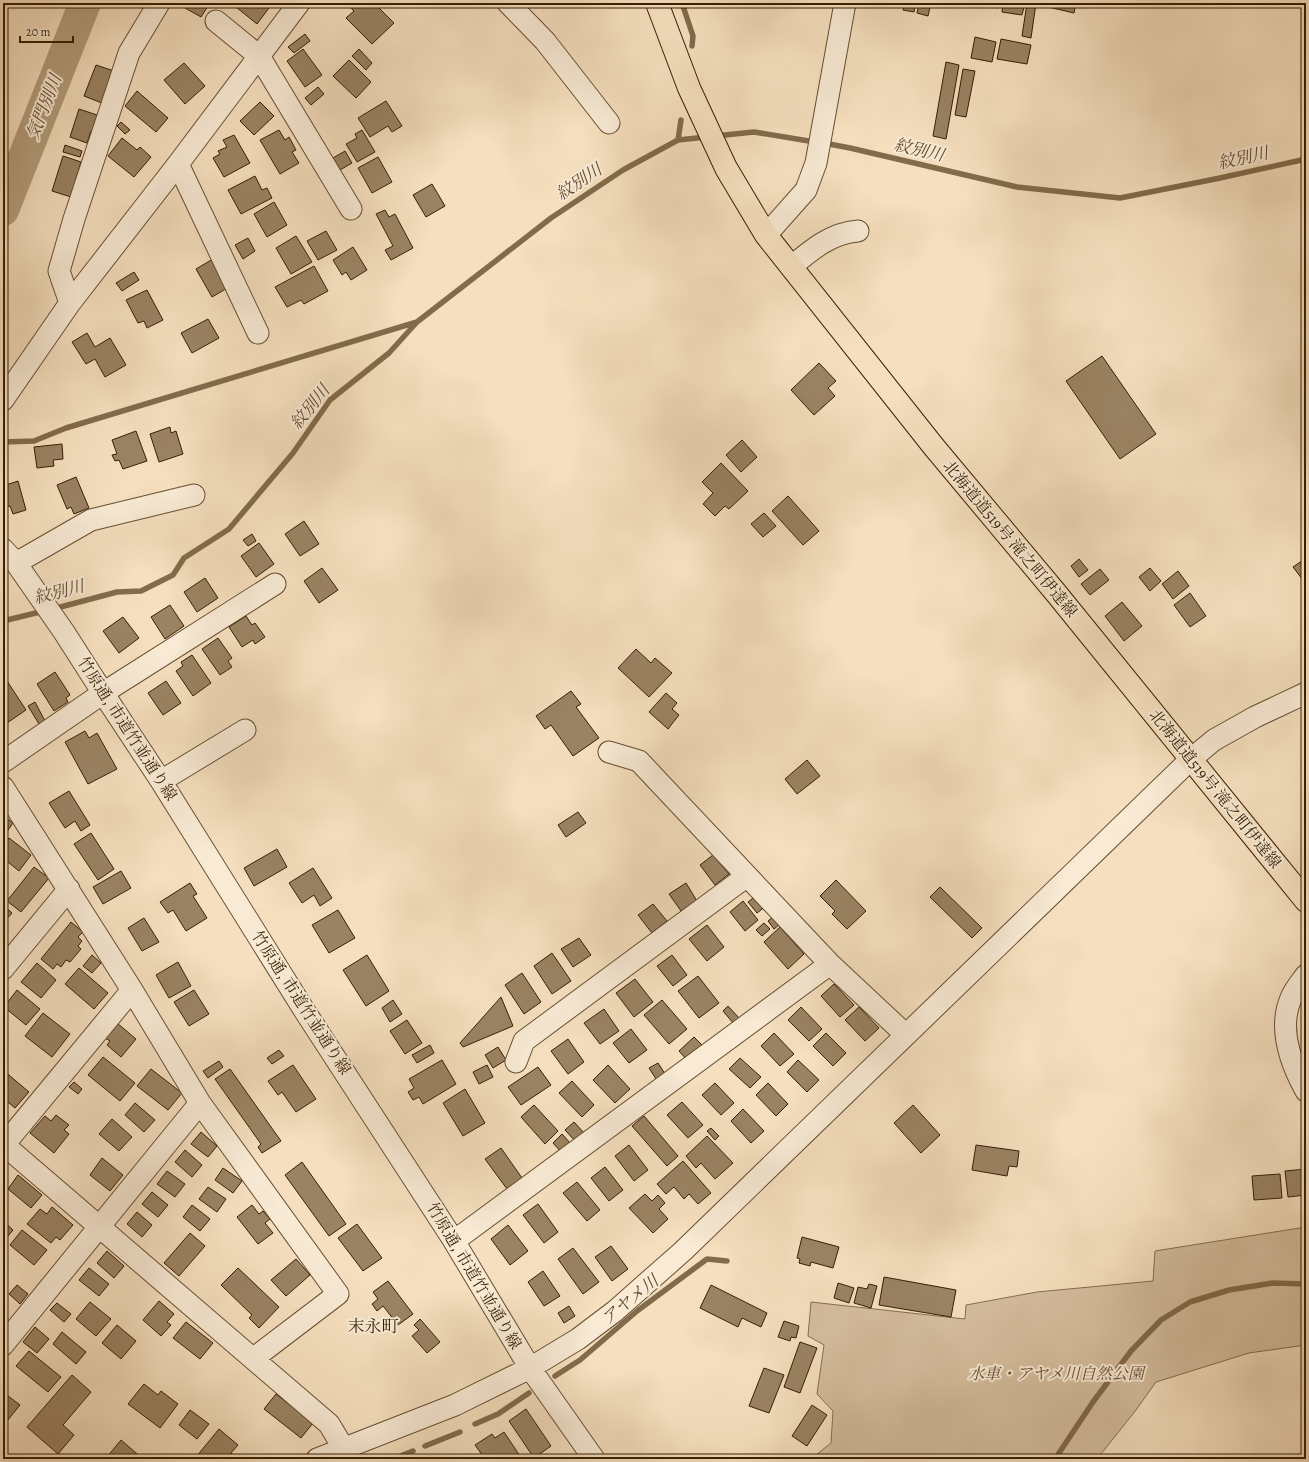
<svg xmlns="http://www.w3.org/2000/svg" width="1309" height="1462" font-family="Alegreya,'Noto Serif JP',serif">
	<rect width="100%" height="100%" fill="#f5dfbe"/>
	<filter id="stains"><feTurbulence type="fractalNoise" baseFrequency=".005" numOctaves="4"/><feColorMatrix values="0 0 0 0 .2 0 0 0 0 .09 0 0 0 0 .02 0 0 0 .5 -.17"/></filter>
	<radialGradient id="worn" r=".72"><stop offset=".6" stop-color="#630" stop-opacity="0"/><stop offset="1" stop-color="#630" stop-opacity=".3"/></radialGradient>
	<path fill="#d5be9e" stroke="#866e4f" d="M1306,1227V1345L1249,1353L1156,1382L1136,1410L1097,1459H811L831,1443L833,1411L817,1394L824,1345L808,1336L811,1302L965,1319L966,1305L1037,1292L1153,1281L1155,1251Z"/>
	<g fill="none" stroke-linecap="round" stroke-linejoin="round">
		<path stroke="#826b4b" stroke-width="5.5" d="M682,3L693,36L692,46
			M715,136L754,132L815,142
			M678,140L681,120
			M824,143L850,148L1017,187L1120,198L1220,178L1306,159
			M3,442L34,441L66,428L417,322
			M53,609L117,592L141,591L173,575L184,558L229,529L293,453L330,400L389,353L417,322L551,218L623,170L678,140L707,137
			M3,621L44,611
			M555,1376L580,1360L637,1311L707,1259L727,1261
			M475,1424L498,1414L529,1393
			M425,1446L460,1432
			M393,1459L413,1451
			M1055,1459L1093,1402L1131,1351L1161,1320L1190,1302L1229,1290L1273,1283L1306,1284"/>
		<path stroke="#b49e7d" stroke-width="32" d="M3,210L85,3"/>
	</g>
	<path fill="#9a8363" stroke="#371f00" d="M187,3H210L201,17L185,8Z
		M231,3H271L272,4L257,24Z
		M346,3H374L394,23L372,44L346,18L354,11Z
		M888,3H901L900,7L888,5Z
		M905,3H916L914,12L903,10Z
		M919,3H931L928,16L917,13Z
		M975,3H999L998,8Z
		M1003,3H1025L1022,15L1002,12Z
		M1027,3H1036L1031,38L1022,36Z
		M1044,3H1076L1074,13L1044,6Z
		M305,34L310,41L294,53L288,47Z
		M975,37L996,42L992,62L971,58Z
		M1001,39L1031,45L1027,64L997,59Z
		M303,49L322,75L305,87L287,61Z
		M359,49L372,63L366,70L352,56Z
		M349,60L371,82L356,98L333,76Z
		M946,62L959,65L946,139L933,136Z
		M184,63L205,86L185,104L164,80Z
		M96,65L114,71L102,103L84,96Z
		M963,69L975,71L966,117L955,115Z
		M318,87L324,94L311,105L305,98Z
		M137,91L168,118L156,132L125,106Z
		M386,101L402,126L392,132L388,126L370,137L358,118Z
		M260,102L274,116L254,135L240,121Z
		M79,109L100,116L94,133L91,131L87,143L70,137Z
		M121,122L130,130L125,134L117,126Z
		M279,130L285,140L289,137L296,150L292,152L299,163L280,174L260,140Z
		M362,130L375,152L357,162L346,144L357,138L355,134Z
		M234,135L250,163L224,177L213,158L220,154L218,151L227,147L223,140Z
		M122,138L137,150L140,147L151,157L134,177L108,156Z
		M65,145L82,151L80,157L63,152Z
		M345,151L352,163L340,170L333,158Z
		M63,156L81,162L71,197L52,191Z
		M378,157L392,182L372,193L358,168Z
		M255,176L262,190L267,188L272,198L241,214L228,190Z
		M432,184L445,206L426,217L413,195Z
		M274,202L287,225L267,237L254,214Z
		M385,210L389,217L395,214L413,248L391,260L385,250L393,246L376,214Z
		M326,231L337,250L318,260L307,241Z
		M296,236L312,262L291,274L276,248Z
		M248,238L255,251L243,259L235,245Z
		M353,247L367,270L351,280L346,272L342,275L333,260Z
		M213,259L229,287L212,297L196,269Z
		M314,266L328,291L304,304L301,300L287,307L275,287Z
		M134,272L139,280L122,291L116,283Z
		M147,290L163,320L147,328L144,321L138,323L126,300Z
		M208,319L219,338L192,353L181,333Z
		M87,333L95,347L110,338L126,365L105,377L95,359L86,364L72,342Z
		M1102,356L1156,434L1120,459L1066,381Z
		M819,363L836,381L828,388L835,396L814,415L791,390Z
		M170,427L171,433L176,431L183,454L159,462L150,434Z
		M136,431L147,461L123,469L119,460L115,461L112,455L117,454L112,440Z
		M742,440L757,457L741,472L726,455Z
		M62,444L63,459L53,460L54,466L37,468L34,447Z
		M721,463L748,491L729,509L725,506L715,516L703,504L713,493L702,482Z
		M76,477L89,508L74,514L71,507L67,509L57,485Z
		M18,481L26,510L13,514L10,506L3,508V486Z
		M788,496L819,531L803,545L772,511Z
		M764,513L776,526L763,537L751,524Z
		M304,521L319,544L300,556L285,534Z
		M252,534L256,541L248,546L243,540Z
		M259,543L274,564L256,577L241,556Z
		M1306,558V584L1293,567Z
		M1079,559L1088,570L1079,577L1071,566Z
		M322,568L338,590L319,603L304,581Z
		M1150,568L1161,581L1150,591L1139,577Z
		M1100,569L1109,580L1090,595L1081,584Z
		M1178,571L1189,586L1173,599L1162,584Z
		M205,578L218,598L197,612L184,592Z
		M1190,593L1206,616L1190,627L1174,605Z
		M1122,602L1142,626L1124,641L1105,616Z
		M170,605L184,626L165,639L151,617Z
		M246,616L252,625L255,623L265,637L255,644L253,640L242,647L229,627Z
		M123,617L139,638L119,653L103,631Z
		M218,638L232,658L228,661L232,667L220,675L202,649Z
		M636,649L651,663L655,658L672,673L649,697L618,668Z
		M192,655L211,683L193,696L176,671L183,666L181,662Z
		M55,672L70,695L66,698L68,702L54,711L37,684Z
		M7,681L26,710L7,723L3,718V684Z
		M166,681L181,703L163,715L148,693Z
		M571,691L581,704L576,707L599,738L573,756L551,725L545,729L536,716Z
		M666,693L677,703L672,709L679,715L668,729L649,712Z
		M35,702L45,721L39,724L28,706Z
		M85,731L89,738L97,733L117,769L88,784L65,742Z
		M807,760L820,776L797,794L785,779Z
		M69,791L90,825L81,831L75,821L65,828L49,803Z
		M578,812L586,823L566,837L558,825Z
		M3,816L13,823L3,837Z
		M91,833L114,869L98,880L74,844Z
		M9,838L31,855L19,871L3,858V845Z
		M277,849L287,867L254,886L244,868Z
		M713,855L729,874L715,885L700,865Z
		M34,867L49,878L21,912L7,901Z
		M313,868L332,898L320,906L314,895L302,903L289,883Z
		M121,871L131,888L103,904L93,887Z
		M836,880L866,911L847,929L832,914L835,911L820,896Z
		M190,883L197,894L193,896L207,918L186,931L173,910L168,913L160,902Z
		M686,883L697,901L681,911L669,894Z
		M940,887L982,928L972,938L930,897Z
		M757,895L766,906L757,913L748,902Z
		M743,901L758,920L745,931L730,912Z
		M653,904L667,921L652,933L638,915Z
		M3,905L12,913L3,923Z
		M338,910L355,938L329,953L312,925Z
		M774,916L780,924L774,929L768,921Z
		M144,918L159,942L142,951L128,928Z
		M71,922L83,932L78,937L82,941L78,946L81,949L70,962L66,960L61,967L57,964L53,969L41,959Z
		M764,923L770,929L762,936L756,930Z
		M707,925L724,947L707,961L689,939Z
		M780,927L804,954L788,969L764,942Z
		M579,938L591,955L573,967L561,949Z
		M552,953L571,981L552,994L534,966Z
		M92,955L101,963L92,973L83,966Z
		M367,955L389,991L366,1006L343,970Z
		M672,955L687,975L673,986L657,966Z
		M178,962L191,986L169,998L156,975Z
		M37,963L56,980L41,998L21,982Z
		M79,968L108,993L94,1009L65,984Z
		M522,973L541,1002L524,1014L505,985Z
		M698,976L719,1003L699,1018L678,991Z
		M635,979L653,1002L634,1017L616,993Z
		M834,984L854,1005L840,1017L821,996Z
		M17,990L40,1009L26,1025L4,1007Z
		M194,990L209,1014L189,1026L174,1002Z
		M501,997L513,1026L463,1047L460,1043Z
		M393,1000L402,1014L390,1022L382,1008Z
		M662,1000L687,1029L669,1044L644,1015Z
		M728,1006L740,1019L734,1024L723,1011Z
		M801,1007L822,1029L809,1041L788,1020Z
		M859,1007L879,1028L865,1041L845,1020Z
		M604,1009L619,1031L600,1044L584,1023Z
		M43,1013L70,1034L52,1057L25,1036Z
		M407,1020L422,1043L405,1054L390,1031Z
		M117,1023L136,1039L121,1057L107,1045L110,1041L105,1038Z
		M631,1029L647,1050L629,1063L613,1043Z
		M3,1033L8,1037L3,1043Z
		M774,1033L794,1054L780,1066L761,1046Z
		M826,1033L846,1053L833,1066L813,1046Z
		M694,1037L702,1045L687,1060L679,1051Z
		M568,1039L584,1062L568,1074L551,1051Z
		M430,1045L434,1053L417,1063L412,1055Z
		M498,1047L506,1060L493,1068L485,1055Z
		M279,1050L284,1056L272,1064L267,1058Z
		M103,1057L135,1083L120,1101L88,1075Z
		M740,1058L761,1077L750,1088L729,1069Z
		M442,1060L456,1084L423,1104L419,1097L413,1100L408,1092L414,1088L409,1079Z
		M798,1060L819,1080L807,1092L787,1072Z
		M219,1061L223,1067L208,1078L203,1071Z
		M658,1063L667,1077L658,1082L649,1068Z
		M293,1065L316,1099L296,1112L282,1092L278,1095L268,1081Z
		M487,1065L493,1077L479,1084L473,1072Z
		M608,1065L630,1089L615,1103L593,1080Z
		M538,1067L551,1085L521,1105L508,1087Z
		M151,1069L182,1093L168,1110L137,1086Z
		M230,1069L281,1141L262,1153L258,1147L261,1144L215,1079Z
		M3,1070L29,1092L15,1108L3,1098Z
		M572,1081L594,1105L582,1117L559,1093Z
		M74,1082L82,1089L78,1094L69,1087Z
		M715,1083L734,1103L721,1115L702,1095Z
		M768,1083L788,1104L776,1116L756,1095Z
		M465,1089L485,1123L463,1136L443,1103Z
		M682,1102L703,1125L688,1138L667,1115Z
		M135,1103L155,1120L144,1132L125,1115Z
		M534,1105L558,1131L545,1144L521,1117Z
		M913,1105L940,1135L921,1153L894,1123Z
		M743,1109L764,1131L751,1143L731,1121Z
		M56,1115L69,1125L64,1130L69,1134L54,1153L30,1133L45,1116L51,1121Z
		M644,1116L678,1156L667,1166L632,1126Z
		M112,1119L132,1137L119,1151L99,1134Z
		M574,1122L585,1134L576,1142L565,1130Z
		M711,1128L719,1136L715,1140L707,1131Z
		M201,1132L217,1146L208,1157L191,1144Z
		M562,1134L571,1144L562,1153L553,1143Z
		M707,1136L733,1163L715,1179L701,1163L696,1168L686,1156Z
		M629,1145L648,1170L634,1181L615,1156Z
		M976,1145L1019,1151L1017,1167L1009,1166L1007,1176L972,1170Z
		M501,1148L522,1178L507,1189L485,1159Z
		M185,1150L202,1165L192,1177L175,1162Z
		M102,1158L123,1175L110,1191L90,1175Z
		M683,1161L711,1193L698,1204L689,1194L684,1199L674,1187L666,1194L657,1184Z
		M302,1162L346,1224L329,1236L285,1175Z
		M605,1167L623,1190L609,1201L591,1178Z
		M223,1168L242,1181L233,1193L215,1180Z
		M1306,1169V1195L1288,1197L1285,1171Z
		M167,1171L185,1184L175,1197L157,1184Z
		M1280,1174L1282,1198L1254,1200L1252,1176Z
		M18,1175L42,1195L31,1208L8,1189Z
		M577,1182L600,1210L587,1221L563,1193Z
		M208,1187L226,1199L217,1212L199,1199Z
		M152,1192L168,1205L158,1217L142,1204Z
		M645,1194L652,1201L658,1195L665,1203L659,1209L668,1219L653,1233L629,1208Z
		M538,1204L558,1232L544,1243L523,1215Z
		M192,1205L210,1219L200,1231L183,1217Z
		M252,1205L259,1214L263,1211L270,1219L265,1223L273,1233L258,1244L237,1217Z
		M52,1207L73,1225L60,1240L56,1237L51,1243L27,1224L40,1209L47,1214Z
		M137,1212L152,1225L142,1237L127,1224Z
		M3,1221L13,1230L3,1242Z
		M357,1224L382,1258L363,1271L338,1238Z
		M508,1225L528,1251L510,1265L491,1239Z
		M22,1230L47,1250L34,1265L10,1245Z
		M190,1233L205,1246L179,1276L164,1263Z
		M802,1237L839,1247L833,1268L811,1262L810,1266L799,1263L800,1259L797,1258Z
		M611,1246L628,1269L612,1281L595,1257Z
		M573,1248L599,1282L583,1294L558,1259Z
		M107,1251L124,1266L114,1278L97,1263Z
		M296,1259L310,1275L286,1296L271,1280Z
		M89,1268L109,1284L99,1296L79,1280Z
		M238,1268L279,1307L259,1328L249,1318L252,1315L221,1285Z
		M543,1271L560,1296L544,1306L528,1282Z
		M884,1277L956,1290L951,1317L879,1305Z
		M388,1281L413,1314L398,1325L383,1306L377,1311L372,1304L378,1299L373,1292Z
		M838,1283L854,1288L849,1303L834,1298Z
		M869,1284L877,1286L871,1308L854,1303L858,1287L867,1289Z
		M17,1285L28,1294L20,1304L9,1294Z
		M711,1285L767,1313L761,1327L742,1318L738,1327L700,1308Z
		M159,1301L174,1314L167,1322L171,1325L161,1336L143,1320Z
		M90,1302L111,1319L96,1336L76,1319Z
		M57,1303L71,1314L64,1322L50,1310Z
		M569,1306L575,1316L564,1323L558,1313Z
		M420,1319L440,1342L427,1353L412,1336L419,1330L414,1325Z
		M784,1321L799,1326L796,1338L791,1337L790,1341L778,1337Z
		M186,1322L213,1343L200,1359L173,1338Z
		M117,1325L136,1341L121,1359L102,1343Z
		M35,1327L49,1339L37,1353L23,1342Z
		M62,1332L86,1352L76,1364L53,1344Z
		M800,1342L817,1348L800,1393L784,1387Z
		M29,1351L61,1377L48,1392L16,1366Z
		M764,1368L784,1375L769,1413L749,1406Z
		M72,1375L91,1392L63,1425L74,1435L58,1454L27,1427Z
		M144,1384L158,1395L161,1391L178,1404L160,1428L128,1404Z
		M3,1392L20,1405L3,1426Z
		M276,1394L313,1423L301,1438L264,1409Z
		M812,1405L827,1415L807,1446L792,1436Z
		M526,1409L551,1446L534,1458L509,1421Z
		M190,1410L209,1424L197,1439L179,1425Z
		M219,1429L238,1445L231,1453L235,1456L233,1459H198L196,1457Z
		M504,1432L522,1459H492L491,1457L485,1459L475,1445L492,1434L495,1438Z
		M121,1440L143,1459H110L107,1457Z"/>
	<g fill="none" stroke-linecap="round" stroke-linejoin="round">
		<defs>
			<path id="minor" d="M508,3L545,41L609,123
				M216,21L259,56L351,209
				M178,164L258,333
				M766,235L806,190L816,163L845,3
				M791,267C811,250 831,233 858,231
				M70,303L59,271L74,219L129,53L159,3
				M3,400L70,303L178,164L299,3
				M3,549L16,563L64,632L103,693L161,781L304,1010L454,1241L530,1368L594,1459
				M16,563L91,520L194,495
				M609,752L639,761L830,964L906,1035
				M3,762L103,693L275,584
				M161,781L245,730
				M3,787L132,990L200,1103L338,1294L254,1358
				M3,969L69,889
				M1306,975C1301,982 1294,990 1291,998C1278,1028 1291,1064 1306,1091
				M516,1062L524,1041L747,876
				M3,1144L329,1424L344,1449
				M3,1146L132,990
				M454,1241L830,964
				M3,1345L200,1103
				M317,1459L455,1405L530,1368L578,1339L615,1311L683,1251L1191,759L1214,740L1255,717L1306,693"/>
			<path id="major" d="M657,3L689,88L726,168L766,235L934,447L1056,593L1306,901"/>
		</defs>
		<use href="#minor" stroke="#664f30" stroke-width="23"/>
		<use href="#major" stroke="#371f00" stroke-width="24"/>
		<use href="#minor" stroke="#f8ead5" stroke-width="21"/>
		<use href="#major" stroke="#f5dfbe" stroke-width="22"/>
	</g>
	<g text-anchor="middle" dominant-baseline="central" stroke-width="4" stroke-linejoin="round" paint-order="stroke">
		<g font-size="16" fill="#371f00" stroke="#f8ead5">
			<text transform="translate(1010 539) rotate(50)">北海道道519号 滝之町伊達線</text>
			<text transform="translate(127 729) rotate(57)">竹原通, 市道竹並通り線</text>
			<text transform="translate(1215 789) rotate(51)">北海道道519号 滝之町伊達線</text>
			<text transform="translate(301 1003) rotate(57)">竹原通, 市道竹並通り線</text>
			<text transform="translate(474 1276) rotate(59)">竹原通, 市道竹並通り線</text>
		</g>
		<g font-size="16" font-style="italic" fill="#664f2f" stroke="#f8ead5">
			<text x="1056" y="1374">水車・アヤメ川自然公園</text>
		</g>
		<g font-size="17" font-style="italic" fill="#634b2c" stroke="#f8ead5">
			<text transform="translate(44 107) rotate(-69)">気門別川</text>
			<text transform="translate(919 150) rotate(13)">紋別川</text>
			<text transform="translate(1243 158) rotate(-12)">紋別川</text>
			<text transform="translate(579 182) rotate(-34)">紋別川</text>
			<text transform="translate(310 407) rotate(-51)">紋別川</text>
			<text transform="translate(59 592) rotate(-14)">紋別川</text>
			<text transform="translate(630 1300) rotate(-39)">アヤメ川</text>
		</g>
		<g font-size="17" fill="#371f00" stroke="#f8ead5">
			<text x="373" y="1326">末永町</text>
		</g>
	</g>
	<rect width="1309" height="1462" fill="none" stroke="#f5dfbe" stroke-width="16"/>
	<rect x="4" y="4" width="1301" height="1454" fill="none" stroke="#371f00" stroke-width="2"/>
	<rect x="8" y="8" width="1293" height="1446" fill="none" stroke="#371f00"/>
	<path d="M20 36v6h53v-6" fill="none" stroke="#371f00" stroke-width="2"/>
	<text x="26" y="36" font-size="12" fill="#371f00" stroke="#f8ead5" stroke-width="3" paint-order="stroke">20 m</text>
	<rect width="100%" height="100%" filter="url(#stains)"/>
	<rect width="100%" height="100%" fill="url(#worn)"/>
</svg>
